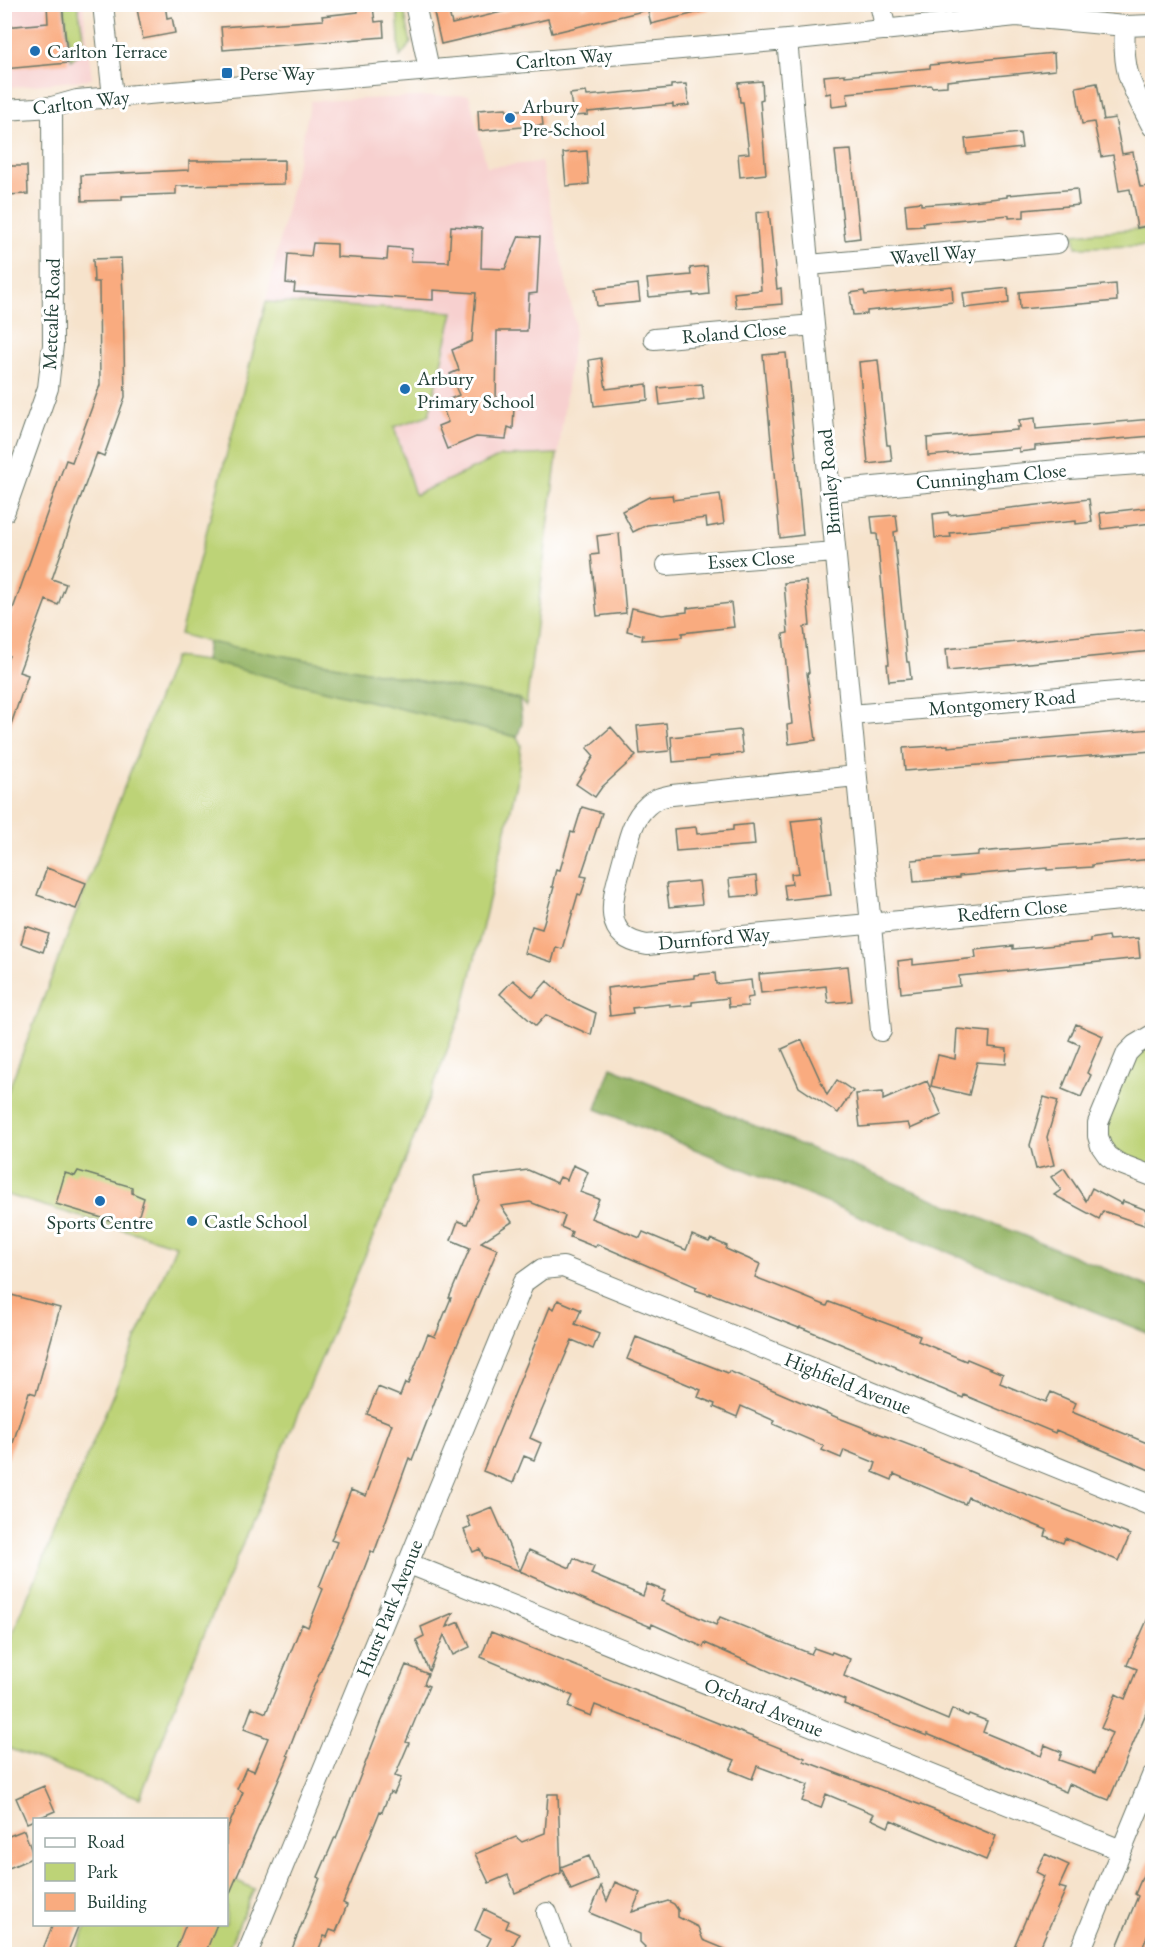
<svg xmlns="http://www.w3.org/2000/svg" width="1157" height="1959" font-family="'EB Garamond',serif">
	<rect width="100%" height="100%" fill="#fff"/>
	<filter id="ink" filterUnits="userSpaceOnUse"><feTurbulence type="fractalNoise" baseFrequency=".0167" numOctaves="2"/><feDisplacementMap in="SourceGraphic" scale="12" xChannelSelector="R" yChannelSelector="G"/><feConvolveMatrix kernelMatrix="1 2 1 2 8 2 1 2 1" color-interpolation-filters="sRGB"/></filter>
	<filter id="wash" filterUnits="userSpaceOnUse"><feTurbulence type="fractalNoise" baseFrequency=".008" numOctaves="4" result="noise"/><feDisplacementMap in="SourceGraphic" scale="24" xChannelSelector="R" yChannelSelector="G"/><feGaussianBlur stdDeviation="1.35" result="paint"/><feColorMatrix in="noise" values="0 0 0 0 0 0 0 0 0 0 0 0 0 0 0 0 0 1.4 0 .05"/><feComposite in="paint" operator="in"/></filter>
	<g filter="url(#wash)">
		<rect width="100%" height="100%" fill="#f6e3cc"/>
		<path fill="#f7d0cf" d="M5,5H83L92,79L5,88Z
			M469,95L487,167L541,162L575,324L526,707L519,699L180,634L266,302L311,101Z"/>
		<path fill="#bdd377" stroke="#6e8856" stroke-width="1.5" d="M64,5H78L85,48L71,60Z
			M397,5H403L411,43L400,57Z
			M1152,228V246L1076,247L1074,234Z
			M266,302L453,312L429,415L394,427L415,495L501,456L557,454L526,707L519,699L208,642L180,634Z
			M174,657L205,661L517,737L521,745L517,783L463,1008L406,1159L186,1677L140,1798L5,1747L4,1657L20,1615L176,1245L4,1194L5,1099Z
			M1152,1041V1168L1117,1155L1106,1141V1119L1132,1057Z
			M227,1876L254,1889L226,1954H75L87,1925L226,1924Z"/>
		<path fill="#96b568" stroke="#5a794e" stroke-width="1.5" d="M208,642L519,699L522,723L517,737L205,661Z
			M611,1067L1152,1288V1335L596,1109Z"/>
		<g id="blocks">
			<path fill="#f9ab7f" d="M47,4H62L68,63L4,69V27L48,23Z
				M136,4H165L167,18L172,17L175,33L143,39Z
				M432,4H447L452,24L518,8L517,4H582V8L595,4H646L647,10L552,33L548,19L441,44Z
				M657,4H707L708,10L651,24L647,7Z
				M373,7L375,22L383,21L384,37L223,50L221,27L323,20L322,16L358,12V8Z
				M1054,53L1055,70L947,81V86L932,87L931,85L847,93L848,105L832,107L831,93L826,94L824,76L845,74V76L930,68V65Z
				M762,81L763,99L760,100L766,174L740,177L738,154L749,153L743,102H740L738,83Z
				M1097,83L1104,120H1102L1115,118L1122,154L1133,152L1140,187L1150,186L1152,198V225L1137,228L1130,189L1119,191L1113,155L1101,157L1094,122L1082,124L1076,87Z
				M686,84L689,105L673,107V104L588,112V115L573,116L570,94L586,92L587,96L671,88V85Z
				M506,108L507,111L541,108L543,125L479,131L478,110Z
				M1020,133L1022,148L967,154L965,139Z
				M851,150L860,238L845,240L835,151Z
				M587,151L589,184L566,186L563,153Z
				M284,160V184L176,186V194L122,196V200L82,201L81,175L189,170V161Z
				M4,166H27L28,194L4,195Z
				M1077,189L1079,205L1024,210V217L1009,218V215L923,223L924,226L907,227L905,204L921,202V205L964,202L1007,197V195Z
				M769,211L777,289L781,288L782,304L736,308L734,293L761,290L756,213Z
				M451,226L482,228L481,268L505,269L519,236L540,237L537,293L529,294L527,331H497L496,405L514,406L513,429L508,427L506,439L476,437L447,449L438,426L448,422L441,403L459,395L450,374L459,370L452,350L472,341L476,293L433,290V300L294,292L295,284L286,283L288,254L311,256L313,243L337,244V257L387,260L388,247L412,249L411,261L449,262Z
				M121,258L123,295L125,397L104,456L97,453L73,518L52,579L66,584L58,605L46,600L19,672L28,675L7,736H4V666L9,656L4,654V634L66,460L72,462L100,385L99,282H94L93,259Z
				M707,266L709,294L693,296V293L649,297L647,279L691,275L690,268Z
				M638,284L640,302L597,306L595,289Z
				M1116,284L1117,301L1020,309L1019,292Z
				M952,286L953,302L867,311V314L853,315L850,293L864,291L865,295Z
				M1008,288L1009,303L965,308L963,293Z
				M786,353L803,535L780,538L763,355Z
				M601,358L606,389L647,384L648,400L594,406L589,360Z
				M878,360L887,445H890L892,461L868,464L859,362Z
				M702,384L704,399L660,405L658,388Z
				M1035,418L1036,429L1152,419V436L1035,446V450L1019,452V448L928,456L927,438L1017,430V427H1020L1019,420Z
				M720,494L724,524L707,527L706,518L647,525L633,532L622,511L649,497L672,495L673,500Z
				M1089,499L1092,522L1076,524V521L972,531L950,533L951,537L935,538L933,514L948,512L949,515Z
				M1152,507V523L1102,529L1100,513Z
				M896,515L898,531L894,532L907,662H909L911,679L889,681L887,664H889L877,534H873L871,517Z
				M619,533L626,613L597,616L591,555L599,554L597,536Z
				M806,581L810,626L804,627L809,673H807L816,740L789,744L787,725L792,724L783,634L788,633L784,583Z
				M731,603L734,627L682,633V637L642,640L643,635L627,631L632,608L662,615L687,612V608Z
				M1152,629V651L948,671L946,649Z
				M666,723L669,751L640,754L637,726Z
				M611,727L636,756L602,787L595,797L576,784L594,756L587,748Z
				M1152,729V751L905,771L903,748L948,745V747Z
				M740,730L743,753L709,757V759L673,762L671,737Z
				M582,807L602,813L581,876L587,877L581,895L578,894L562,949L556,947L552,962L524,953L532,926L542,929L554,887H552L556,869L560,870L571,832L574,833Z
				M822,818L831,895L786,900L784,885L792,884L791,874L799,873L791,821Z
				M753,824L755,845L676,851L674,829L696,827L697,834L733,830V826Z
				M1152,838V859L1092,865V867L1047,870V868L959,876V878L914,882L912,860L978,855V852Z
				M47,868L86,883L76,909L37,895Z
				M756,876L758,895L731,897L729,879Z
				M699,881L702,904L669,907L666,884Z
				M26,926L49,934L43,952L21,944Z
				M1108,936L1109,940L1138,938L1140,958L959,976L960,986L901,993L898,961L913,959V965L976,958L975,950L1013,946V949L1090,942V939Z
				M848,966L852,1001L828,1003L826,986L761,993L759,974Z
				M715,973L716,984L751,980L753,997L747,998L748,1006L729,1007L728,998L692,1002V1005L670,1007V1004L632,1008L633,1013L610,1016L607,988L694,978V975Z
				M513,980L533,997L547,981L568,1000L596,1013L591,1035L546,1015L536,1026L500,994Z
				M1076,1024L1103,1036L1087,1073L1091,1075L1081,1097L1062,1089L1080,1045L1069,1040Z
				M957,1029L990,1032L989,1047L1007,1049L1006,1064L977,1062L969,1095L931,1086L938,1055L955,1059Z
				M802,1040L827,1095L837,1080L853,1091L838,1113L799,1087L782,1049Z
				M927,1081L942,1115L910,1129L908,1123L860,1127L856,1094L883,1092V1100Z
				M1044,1097L1058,1101L1047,1137L1054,1165L1036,1169L1030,1145Z
				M573,1165L588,1172L580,1192L599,1199L591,1218L640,1238L643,1232L686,1250L692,1235L709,1242L711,1239L727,1246L726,1249L760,1264L755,1277L827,1306L829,1302L920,1336L918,1341L966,1361L967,1359L1003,1374L1000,1383L1046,1402L1051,1392L1076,1403L1072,1412L1152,1445V1471L1056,1430L1055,1433L964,1395L963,1398L918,1379L919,1378L896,1368V1367L800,1327L799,1328L710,1293V1295L695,1290L697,1287L597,1244L595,1247L570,1237L572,1232L561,1227L565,1216L530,1202L501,1206L512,1222L481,1242L497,1249L494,1258L452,1357L412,1460L409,1458L374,1553L371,1551L349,1608L310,1695L287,1755L289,1756L226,1902V1832L243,1792L237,1789L246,1768L254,1771L268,1738L244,1729L252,1707L266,1713L302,1624L308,1627L323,1589L319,1587L337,1542L331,1540L351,1490L366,1496L392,1424L367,1414L378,1387L400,1396L405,1383L408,1384L428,1334L435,1337L451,1298H449L470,1248L451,1240L458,1221L467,1224L478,1199L475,1177L528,1170L557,1183L560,1177L567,1180Z
				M1064,1168L1086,1201L1092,1188L1122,1204L1123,1201L1149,1211L1144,1225L1103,1211L1099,1219L1054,1195L1061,1190L1051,1177Z
				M78,1171L132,1187V1193L144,1198L135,1228L56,1204L65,1173L75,1176Z
				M4,1293L60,1308L36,1394L29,1392L8,1459L4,1458Z
				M558,1300L581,1310L575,1324L599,1334L593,1349L572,1340L530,1438L541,1443L534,1460L524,1456L513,1483L483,1471L550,1307L554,1309Z
				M636,1337L728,1373L729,1371L836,1417L925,1451L924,1452L990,1480L1130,1535L1119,1561L1065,1538L1063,1543L1045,1536L1047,1530L968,1497L965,1504L894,1474L892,1480L873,1472L876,1463L844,1450L841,1458L822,1450L824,1446L773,1424L775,1421L741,1406L737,1417L714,1407L715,1404L698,1397L701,1390L627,1359Z
				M492,1507L520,1571L529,1550L570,1568L574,1558L594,1567L591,1574L643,1596L647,1584L665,1591L661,1601L716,1625L720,1617L811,1654L814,1648L831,1654L832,1652L850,1659L844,1676L948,1720L952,1709L968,1716L969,1714L987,1721L983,1732L1041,1756L1045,1745L1062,1752L1059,1760L1095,1773L1112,1733L1101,1728L1116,1694L1125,1699L1137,1669L1127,1665L1152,1609V1699L1109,1800L1069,1784L1066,1792L927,1734V1736L844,1704L845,1700L790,1678L789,1680L705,1643L703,1647L652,1624L651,1627L581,1598L520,1571L484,1558L480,1549L473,1552L464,1530L471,1527L467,1517Z
				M453,1613L447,1627L459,1622L470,1647L453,1655L444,1635L429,1671L416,1640L424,1636L421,1627Z
				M491,1632L805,1758L804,1761L934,1810L996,1836L986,1860L891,1820L888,1827L871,1819L874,1814L826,1794L821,1808L802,1801L808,1785L757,1766L752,1779L730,1770L735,1760L595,1705L591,1716L568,1707L573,1696L481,1657Z
				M406,1665L428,1674L424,1684L429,1686L406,1742L409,1743L395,1776L401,1778L394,1794L390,1792L382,1812L380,1811L343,1903L347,1905L336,1932L330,1930L327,1937L324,1936L317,1954H290L320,1878L318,1877L335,1837L336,1838L381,1723Z
				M44,1786L55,1811L27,1823L16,1798Z
				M548,1794H558L561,1873L515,1893L508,1875L489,1883L475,1854L516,1837L522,1842L545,1833Z
				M24,1830L34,1857L9,1868L4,1857V1838Z
				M1045,1854L1069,1865L1059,1887L1066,1889L1037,1954H1011L1044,1876L1036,1872Z
				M1152,1854V1924L1140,1954H1114L1138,1896L1135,1894Z
				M589,1856L598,1879L571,1890L561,1867Z
				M615,1882L640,1893L632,1912L668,1901L674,1904L678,1910V1917L698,1927L703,1940L737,1954H642L645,1947L640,1942V1934L590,1913L601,1886L607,1901Z
				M484,1909L509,1921L506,1928L519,1934L509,1954H483L491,1938L475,1930Z
				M53,1924H79L67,1954H41Z
				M186,1924H217L205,1954H174Z"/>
		</g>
	</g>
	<g filter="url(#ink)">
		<use href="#blocks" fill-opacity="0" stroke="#6a7769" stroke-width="1.5"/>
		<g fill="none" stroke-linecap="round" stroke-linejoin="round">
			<defs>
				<path id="street" d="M103,4L113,97
					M415,4L429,69
					M880,4L886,30
					M1125,26C1122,74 1131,85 1152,126
					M787,40L881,1031
					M4,110L52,107L77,100L113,97L787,40L1016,16L1125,26L1152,25
					M809,265L1057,243
					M654,339L814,325
					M830,491L1069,469L1152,463
					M4,513L48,388L53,345L52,107
					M667,565L835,552
					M851,715L1152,689
					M856,776L672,795C662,797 654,799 647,806C632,819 628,842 623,860C614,894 597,937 647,945L1152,897
					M1152,1035L1135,1045L1127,1053L1098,1123V1136L1101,1146L1108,1156L1118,1163L1152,1176
					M407,1563L1121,1850
					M547,1913L562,1954
					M247,1954L524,1282L542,1269L563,1267L1152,1506
					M1079,1954L1152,1776"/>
			</defs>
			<use href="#street" stroke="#6a7769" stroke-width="22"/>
			<use href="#street" stroke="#fff" stroke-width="20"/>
		</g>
	</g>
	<g fill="#1f6fb2" stroke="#fff" stroke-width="2">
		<circle cx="35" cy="51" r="6"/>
		<rect x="221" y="67" width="12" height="12" rx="3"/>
		<circle cx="510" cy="118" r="6"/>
		<circle cx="405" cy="389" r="6"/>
		<circle cx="100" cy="1201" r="6"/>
		<circle cx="192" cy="1221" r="6"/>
	</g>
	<g text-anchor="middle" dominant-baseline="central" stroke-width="6" stroke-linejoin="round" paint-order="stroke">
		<g font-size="20" fill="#1f3d34" stroke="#fff" text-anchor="start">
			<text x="47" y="51">Carlton Terrace</text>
			<text x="239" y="73">Perse Way</text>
			<text x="522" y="106">Arbury<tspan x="522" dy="23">Pre-School</tspan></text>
			<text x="417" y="378">Arbury<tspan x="417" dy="23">Primary School</tspan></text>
			<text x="204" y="1221">Castle School</text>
			<text x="100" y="1222" text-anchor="middle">Sports Centre</text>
		</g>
		<g font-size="20" fill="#1f3d34" stroke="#fff">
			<text transform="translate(564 58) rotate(-5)">Carlton Way</text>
			<text transform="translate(81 102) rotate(-7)">Carlton Way</text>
			<text transform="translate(933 254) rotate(-5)">Wavell Way</text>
			<text transform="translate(51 314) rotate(-88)">Metcalfe Road</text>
			<text transform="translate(734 332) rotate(-5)">Roland Close</text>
			<text transform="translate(991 476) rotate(-5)">Cunningham Close</text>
			<text transform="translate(829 482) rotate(-95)">Brimley Road</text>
			<text transform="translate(751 559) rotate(-4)">Essex Close</text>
			<text transform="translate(1002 702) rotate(-5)">Montgomery Road</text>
			<text transform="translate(1012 910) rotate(-5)">Redfern Close</text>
			<text transform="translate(714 938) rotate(-5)">Durnford Way</text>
			<text transform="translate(848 1383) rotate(22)">Highfield Avenue</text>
			<text transform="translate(389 1608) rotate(-68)">Hurst Park Avenue</text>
			<text transform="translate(764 1707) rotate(22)">Orchard Avenue</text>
		</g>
	</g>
	<rect width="1157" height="1959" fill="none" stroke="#fff" stroke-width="24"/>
	<rect x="33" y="1818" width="195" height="108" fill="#ffffff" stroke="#a5b1ae" stroke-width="1.5"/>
	<rect x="45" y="1838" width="30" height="9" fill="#ffffff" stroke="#a5b1ae" stroke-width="1.5"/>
	<text x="87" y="1848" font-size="18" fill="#1f3d34">Road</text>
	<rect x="45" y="1863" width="30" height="18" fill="#bdd377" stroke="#a5b1ae" stroke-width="1.5"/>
	<text x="87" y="1878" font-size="18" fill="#1f3d34">Park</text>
	<rect x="45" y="1893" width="30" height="18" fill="#f9ab7f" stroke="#a5b1ae" stroke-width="1.5"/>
	<text x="87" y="1908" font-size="18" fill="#1f3d34">Building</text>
</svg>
